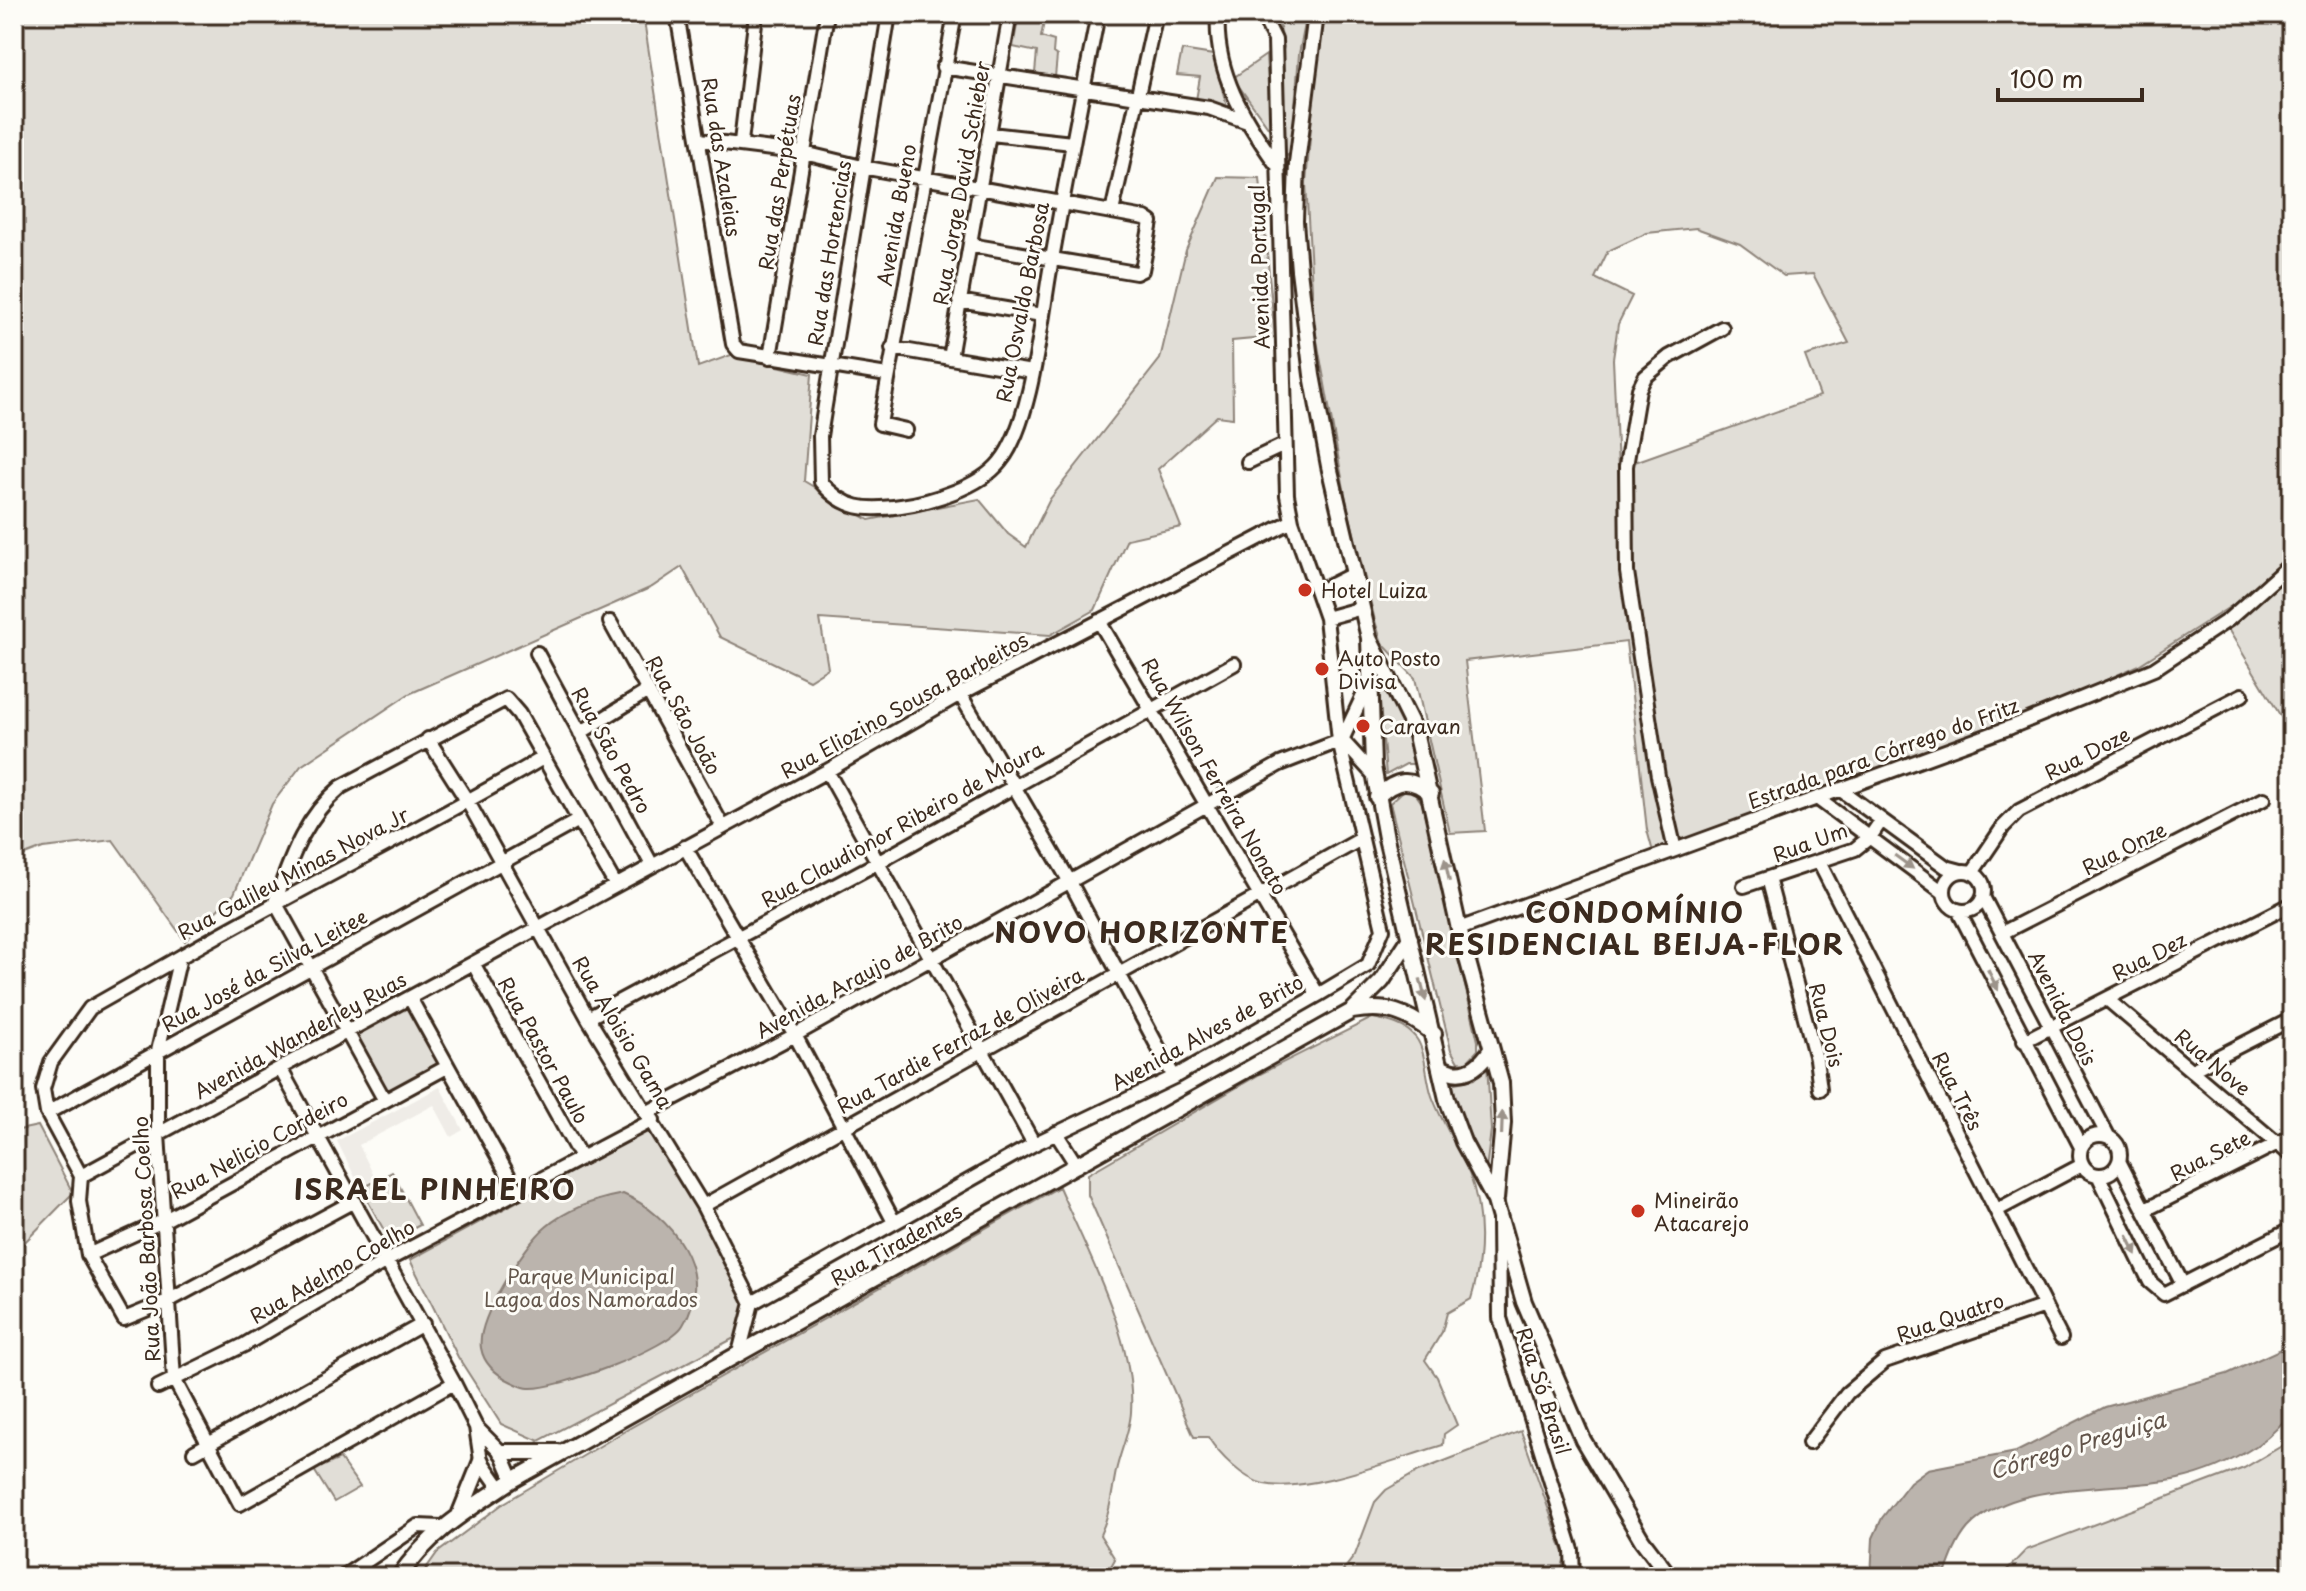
<svg xmlns="http://www.w3.org/2000/svg" width="2306" height="1591" font-family="'Playpen Sans',sans-serif">
	<rect width="100%" height="100%" fill="#fdfcf7"/>
	<filter id="ink" filterUnits="userSpaceOnUse"><feTurbulence type="fractalNoise" baseFrequency=".0125" numOctaves="2"/><feDisplacementMap in="SourceGraphic" scale="16" xChannelSelector="R" yChannelSelector="G"/><feConvolveMatrix kernelMatrix="1 2 1 2 8 2 1 2 1" color-interpolation-filters="sRGB"/></filter>
	<g filter="url(#ink)">
		<path fill="#efece7" d="M440,1087L463,1130L451,1137L434,1105L359,1145L375,1178L361,1189L337,1141Z"/>
		<path fill="#e1ded7" stroke="#8e847a" stroke-width="2" fill-rule="evenodd" d="M14,14H643L698,367L731,355L812,374L804,481L869,520L979,499L1008,534L1026,547L1050,499L1160,359L1186,250L1218,177L1260,178L1275,337L1232,341L1233,418L1217,416L1158,469L1181,527L1127,539L1095,610L1050,635L820,619L828,668L809,680L720,637L682,567L652,587L409,694L301,766L272,804L234,894L185,941L113,840L43,848L14,859Z
			M1019,14L1045,17L1041,37L1054,41L1053,53L1057,56L1055,77L1035,73L1037,52L1013,47Z
			M1277,14H1307L1299,54L1291,160L1280,145V60L1284,47Z
			M1326,14H2292V556L2239,601L2137,666L2065,699L1653,852L1647,830L1626,642L1465,661L1485,831L1450,833L1415,678L1382,643L1375,621L1346,500L1314,324L1306,183L1318,48ZM1696,228L1740,244L1784,276L1813,274L1849,343L1805,356L1820,396L1618,468L1613,359L1618,324L1632,296L1595,278L1608,251L1647,233Z
			M1182,50L1213,55L1228,111L1196,100L1200,77L1177,75Z
			M1266,55L1271,131L1233,78Z
			M2292,574V735L2228,629Z
			M1381,669L1410,728L1419,764H1406L1386,775L1379,692Z
			M1412,789L1422,803L1478,1041V1050L1466,1063L1458,1062L1451,1050L1390,803L1403,791Z
			M410,1005L442,1063L389,1093L355,1033Z
			M1372,1018C1388,1021 1405,1024 1416,1038C1426,1051 1426,1079 1432,1096C1442,1123 1458,1147 1469,1173C1484,1212 1483,1260 1471,1299L1447,1313L1442,1332L1425,1360L1437,1377L1457,1425L1444,1434L1443,1445C1398,1458 1308,1494 1264,1484C1243,1479 1219,1455 1208,1437H1194L1088,1195V1174L1260,1074Z
			M1487,1064L1491,1130L1486,1170L1459,1112L1450,1084L1474,1079Z
			M38,1126L73,1193L14,1253V1131Z
			M650,1129L715,1239L746,1300L740,1335L539,1441L501,1424L458,1357L410,1260Z
			M392,1172L420,1225L390,1241L361,1189Z
			M1059,1187C1087,1251 1136,1341 1131,1412C1130,1431 1120,1452 1116,1471C1111,1496 1111,1511 1100,1535L1115,1559L1105,1577H1099L1093,1570L1078,1577H420L437,1553L504,1503L630,1428Z
			M1521,1431L1565,1556L1560,1577H1338L1355,1555L1375,1502L1386,1490L1419,1471Z
			M2292,1440V1577H2000L2026,1550L2244,1468Z
			M340,1459L360,1487L334,1502L314,1470Z"/>
		<path fill="#bbb4ad" stroke="#887d74" stroke-width="2" d="M623,1194C670,1214 716,1272 683,1325C669,1349 556,1390 529,1388C523,1388 517,1384 512,1382C497,1375 484,1365 481,1348C476,1320 524,1245 546,1227C567,1209 597,1199 623,1194Z
			M2292,1344C2292,1363 2296,1387 2292,1405C2289,1420 2268,1438 2256,1446C2231,1462 2207,1473 2178,1479C2116,1492 2014,1478 1968,1528C1956,1542 1950,1560 1944,1577H1871L1873,1538L1882,1518L1910,1482L1928,1469L2016,1452L2105,1407L2227,1374Z"/>
		<g fill="none" stroke-linecap="round" stroke-linejoin="round">
			<defs>
				<path id="minor" d="M677,14L733,344L739,351L887,375
					M889,14L820,436L821,482C844,510 867,511 901,506C931,502 980,487 1000,462C1032,423 1041,321 1050,270C1065,185 1081,99 1098,14
					M1218,14C1214,72 1244,119 1276,164
					M943,67L1209,108L1245,121
					M991,134L1072,143
					M700,140L804,153L862,167L1145,218L1151,222L1142,270L1136,273L970,245
					M741,142L756,14
					M1112,212L1156,14
					M959,301L1042,315
					M892,348L1032,372
					M770,357L827,14
					M950,358L1010,14
					M906,430L880,424L955,14
					M1248,462L1284,445
					M1317,592L1355,573
					M1326,618L1362,608
					M1099,621L1318,995
					M610,622L723,827
					M537,653L652,865
					M960,694L1070,882L1174,1077
					M580,733L648,691
					M428,739L468,802L588,1018L703,1206L752,1303L739,1353
					M1342,740L1374,775
					M827,771L1034,1144
					M1842,791L1946,867L1961,871
					M1818,799L1943,892
					M685,847L795,1035L894,1222
					M1675,850L1658,776L1627,572L1626,466L1639,389L1645,377L1669,357L1722,328
					M1819,862L2061,1338
					M1944 891a20 20 0 1 1 40 0a20 20 0 1 1-40 0Z
					M1972,873L2003,827L2019,811L2242,695
					M1768,878L1816,1059L1820,1089
					M1744,886L1855,849L1870,837L1881,821
					M1983,897L2108,1136
					M1958,910L2081,1147
					M1459,929L2011,727L2154,669L2228,620L2292,563
					M2002,933L2264,799
					M180,957L90,1008L51,1062L43,1089L47,1113L81,1176L79,1201L88,1255L124,1319L170,1300L354,1201
					M473,963L580,1156
					M410,998L517,1191
					M2108,1000L2292,1156
					M588,1018L877,863L1234,664
					M2024,1041L2292,904
					M281,1070L454,1383L476,1427L481,1461L500,1488
					M2192,1070L2292,1019
					M384,1099L275,902C291,858 304,818 341,787L506,699L519,714L615,884
					M648,1112L795,1035L1280,764L1342,740L1368,685
					M47,1113L579,820
					M1056,1133L1077,1166
					M2080 1155a20 20 0 1 1 40 0a20 20 0 1 1-40 0Z
					M2119,1161L2183,1285
					M2098,1175L2150,1282L2164,1294L2292,1229
					M81,1176L827,771L960,694L1292,521
					M703,1206L1361,839
					M1997,1210L2082,1165
					M2145,1210L2292,1136
					M1499,1220L1500,1318L1572,1550L1573,1577
					M88,1255L165,1220L447,1067
					M752,1303L1034,1144L1174,1077L1318,995L1368,965L1383,929L1339,741L1326,618L1292,521L1287,495L1275,40L1262,14
					M454,1383L240,1504L174,1379L158,1134V1051L180,957C300,888 424,828 543,758
					M158,1387L244,1345L386,1261L653,1120
					M476,1427L501,1452L513,1480
					M1809,1443L1847,1393L1885,1361L2045,1306
					M194,1452L423,1324
					M343,1577L418,1526L441,1527"/>
				<path id="major" d="M1316,14L1297,163L1295,221L1299,270L1312,375L1329,466L1369,638L1373,766L1386,838L1447,1099L1463,1142L1495,1201L1524,1302L1583,1440L1642,1540L1670,1577
					M1369,638L1415,731L1459,929L1501,1083L1503,1123L1496,1199
					M1377,797C1396,779 1411,776 1431,794
					M1352,1011C1388,1005 1406,1012 1434,1034
					M1441,1067C1461,1080 1478,1069 1490,1051
					M501,1452H558
					M460,1513L481,1461
					M399,1577C429,1532 469,1509 513,1480L1352,1011L1382,981L1410,938"/>
			</defs>
			<use href="#minor" stroke="#3b2a1e" stroke-width="18"/>
			<use href="#major" stroke="#3b2a1e" stroke-width="20"/>
			<use href="#minor" stroke="#fdfcf7" stroke-width="12"/>
			<use href="#major" stroke="#fdfcf7" stroke-width="14"/>
		</g>
		<defs><path id="oneway-solid" d="M-6-.8H1V-3.2L6.5 0L1 3.2V.8H-6Z" transform="scale(2)"/></defs>
		<g fill="#9c938a">
			<use href="#oneway-solid" transform="translate(1904 862) rotate(36)"/>
			<use href="#oneway-solid" transform="translate(1447 870) rotate(-102)"/>
			<use href="#oneway-solid" transform="translate(1993 980) rotate(63)"/>
			<use href="#oneway-solid" transform="translate(1423 990) rotate(76)"/>
			<use href="#oneway-solid" transform="translate(1502 1123) rotate(-88)"/>
			<use href="#oneway-solid" transform="translate(2132 1245) rotate(64)"/>
		</g>
	</g>
	<g fill="#c8321e" stroke="#fdfcf7" stroke-width="3">
		<circle cx="1305" cy="590" r="8"/>
		<circle cx="1322" cy="669" r="8"/>
		<circle cx="1363" cy="726" r="8"/>
		<circle cx="1638" cy="1211" r="8"/>
	</g>
	<g text-anchor="middle" dominant-baseline="central" stroke-width="6" stroke-linejoin="round" paint-order="stroke">
		<g font-size="20" fill="#3b2a1e" stroke="#fdfcf7">
			<text transform="translate(722 157) rotate(81)">Rua das Azaleias</text>
			<text transform="translate(779 182) rotate(-81)">Rua das Perpétuas</text>
			<text transform="translate(961 183) rotate(-80)">Rua Jorge David Schieber</text>
			<text transform="translate(896 215) rotate(-80)">Avenida Bueno</text>
			<text transform="translate(829 253) rotate(-81)">Rua das Hortencias</text>
			<text transform="translate(1259 267) rotate(-92)">Avenida Portugal</text>
			<text transform="translate(1022 302) rotate(-79)">Rua Osvaldo Barbosa</text>
			<text transform="translate(904 705) rotate(-29)">Rua Eliozino Sousa Barbeitos</text>
			<text transform="translate(684 715) rotate(61)">Rua São João</text>
			<text transform="translate(612 750) rotate(61)">Rua São Pedro</text>
			<text transform="translate(1883 753) rotate(-20)">Estrada para Córrego do Fritz</text>
			<text transform="translate(2087 753) rotate(-27)">Rua Doze</text>
			<text transform="translate(1215 776) rotate(60)">Rua Wilson Ferreira Nonato</text>
			<text transform="translate(902 824) rotate(-29)">Rua Claudionor Ribeiro de Moura</text>
			<text transform="translate(1810 842) rotate(-20)">Rua Um</text>
			<text transform="translate(2124 848) rotate(-27)">Rua Onze</text>
			<text transform="translate(293 873) rotate(-28)">Rua Galileu Minas Nova Jr</text>
			<text transform="translate(2149 956) rotate(-27)">Rua Dez</text>
			<text transform="translate(264 970) rotate(-29)">Rua José da Silva Leitee</text>
			<text transform="translate(859 976) rotate(-29)">Avenida Araujo de Brito</text>
			<text transform="translate(2063 1008) rotate(63)">Avenida Dois</text>
			<text transform="translate(1827 1025) rotate(76)">Rua Dois</text>
			<text transform="translate(623 1032) rotate(59)">Rua Aloisio Gama</text>
			<text transform="translate(1207 1032) rotate(-29)">Avenida Alves de Brito</text>
			<text transform="translate(300 1035) rotate(-29)">Avenida Wanderley Ruas</text>
			<text transform="translate(960 1040) rotate(-29)">Rua Tardie Ferraz de Oliveira</text>
			<text transform="translate(544 1050) rotate(61)">Rua Pastor Paulo</text>
			<text transform="translate(2213 1062) rotate(40)">Rua Nove</text>
			<text transform="translate(1958 1091) rotate(63)">Rua Três</text>
			<text transform="translate(259 1145) rotate(-29)">Rua Nelicio Cordeiro</text>
			<text transform="translate(2210 1155) rotate(-27)">Rua Sete</text>
			<text transform="translate(146 1239) rotate(-93)">Rua João Barbosa Coelho</text>
			<text transform="translate(896 1244) rotate(-29)">Rua Tiradentes</text>
			<text transform="translate(332 1271) rotate(-30)">Rua Adelmo Coelho</text>
			<text transform="translate(1950 1317) rotate(-19)">Rua Quatro</text>
			<text transform="translate(1544 1391) rotate(72)">Rua Só Brasil</text>
		</g>
		<g font-size="20" fill="#3b2a1e" stroke="#fdfcf7" text-anchor="start">
			<text x="1321" y="590">Hotel Luiza</text>
			<text x="1338" y="658">Auto Posto<tspan x="1338" dy="23">Divisa</tspan></text>
			<text x="1379" y="726">Caravan</text>
			<text x="1654" y="1200">Mineirão<tspan x="1654" dy="23">Atacarejo</tspan></text>
		</g>
		<g font-size="20" fill="#64574c" stroke="#fdfcf7">
			<text x="591" y="1276">Parque Municipal<tspan x="591" dy="23">Lagoa dos Namorados</tspan></text>
		</g>
		<g font-size="22" font-style="italic" fill="#615349" stroke="#fdfcf7">
			<text transform="translate(2077 1444) rotate(-17)">Córrego Preguiça</text>
		</g>
		<g font-size="28" font-weight="bold" letter-spacing="2" fill="#3b2a1e" stroke="#fdfcf7">
			<text x="1635" y="911">CONDOMÍNIO<tspan x="1635" dy="32">RESIDENCIAL BEIJA-FLOR</tspan></text>
			<text x="1142" y="931">NOVO HORIZONTE</text>
			<text x="435" y="1188">ISRAEL PINHEIRO</text>
		</g>
	</g>
	<rect width="2306" height="1591" fill="none" stroke="#fdfcf7" stroke-width="48"/>
	<rect x="24" y="24" width="2258" height="1543" fill="none" stroke="#3b2a1e" stroke-width="3" filter="url(#ink)"/>
	<path d="M1998 88v12h144v-12" fill="none" stroke="#3b2a1e" stroke-width="4"/>
	<text x="2010" y="88" font-size="24" fill="#3b2a1e" stroke="#fdfcf7" stroke-width="6" paint-order="stroke">100 m</text>
</svg>
